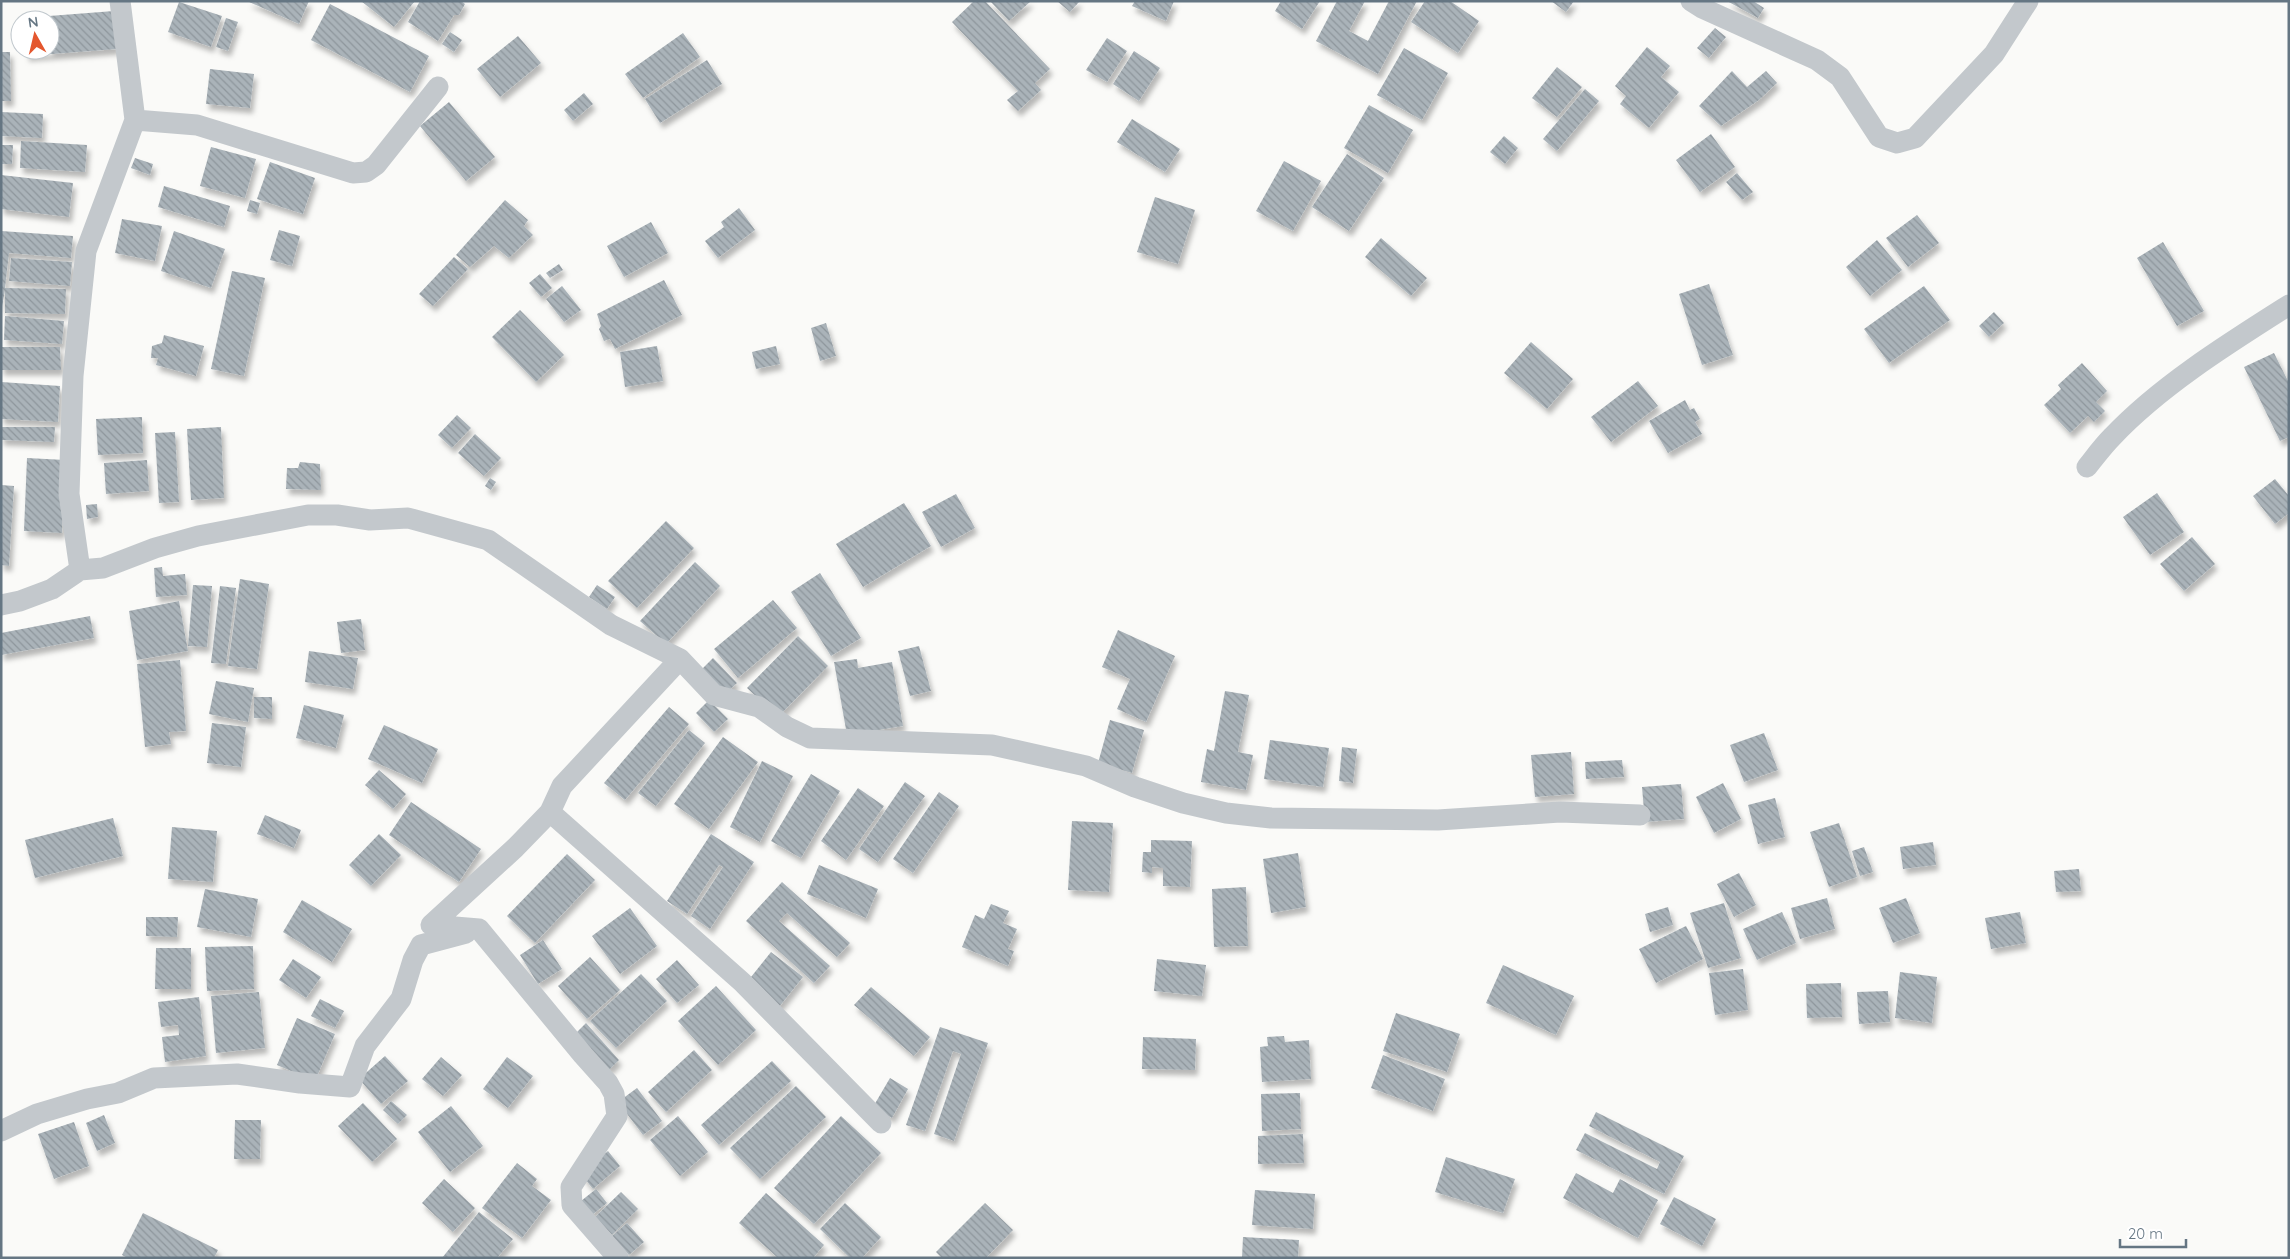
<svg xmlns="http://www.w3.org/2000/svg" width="2290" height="1259" font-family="Quicksand,sans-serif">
	<defs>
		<pattern id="building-back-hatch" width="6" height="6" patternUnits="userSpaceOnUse" patternTransform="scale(1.25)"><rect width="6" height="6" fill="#aab3b9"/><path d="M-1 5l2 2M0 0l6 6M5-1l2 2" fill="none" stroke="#8e969c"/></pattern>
		<filter id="shadow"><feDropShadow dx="3" dy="5.5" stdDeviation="2.5" flood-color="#0004"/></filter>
	</defs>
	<rect width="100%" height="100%" fill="#fafaf8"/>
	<path fill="url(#building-back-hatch)" filter="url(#shadow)" d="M247,1H309L299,24Z
		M361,1H415L394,27Z
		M420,1H461L465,4L459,15H454L438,41L408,22Z
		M974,1H985L1050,69L1035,83L1041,90L1018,111L1007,100L1018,91L952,22Z
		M990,1H1031L1009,21Z
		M1057,1H1077L1079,2L1070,12Z
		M1135,1H1174L1166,21L1132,6Z
		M1281,1H1320L1302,29L1275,11Z
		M1337,1H1365L1349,31L1368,41L1389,1H1417L1378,74L1316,41Z
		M1425,1H1450L1479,21L1458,53L1411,22Z
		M1551,1H1574L1566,12Z
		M1727,1H1753L1764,8L1758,18Z
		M179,2L222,16L211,47L168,32Z
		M330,4L429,56L410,92L311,40Z
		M114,11L117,49L26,56V50H50V20H24L23,18Z
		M226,18L238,22L228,51L216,47Z
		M1715,28L1726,37L1709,58L1697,48Z
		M450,32L462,40L454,52L442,44Z
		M683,33L700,57L643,98L625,74Z
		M518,36L541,63L500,97L477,69Z
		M1107,38L1127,51L1107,82L1086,70Z
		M1647,47L1670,66L1661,77L1679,92L1649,128L1620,104L1626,96L1615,86Z
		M1404,48L1448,73L1422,120L1377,95Z
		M1134,51L1160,68L1139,101L1113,84Z
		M1,52H10L11,101H1Z
		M707,60L722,84L660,123L645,99Z
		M1557,67L1582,87L1557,117L1532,98Z
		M210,69L254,74L250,108L206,104Z
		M1732,71L1747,87L1766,71L1777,83L1759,100L1721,126L1699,106Z
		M1585,89L1599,101L1557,151L1543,139Z
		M584,93L593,104L573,121L564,110Z
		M449,102L495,157L466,181L420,126Z
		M1369,105L1413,130L1388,173L1344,148Z
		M1,112L43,114L42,138L1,136Z
		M1132,119L1180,149L1165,172L1117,142Z
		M1711,134L1735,167L1700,192L1676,160Z
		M1504,136L1518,148L1505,164L1490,152Z
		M21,141L87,145L85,172L20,168Z
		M1,145H13L12,164H1Z
		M211,147L256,159L245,198L200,186Z
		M1347,154L1384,178L1349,231L1312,207Z
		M135,158L153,164L150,175L131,168Z
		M1284,161L1321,181L1293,231L1256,211Z
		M270,162L315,178L303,214L257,199Z
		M1737,173L1753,192L1742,200L1726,182Z
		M1,175L73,183L69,217L1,209Z
		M164,186L230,206L224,227L158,207Z
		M1155,197L1195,210L1178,264L1137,252Z
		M250,200L260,203L257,214L247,211Z
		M505,200L528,220L524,226L533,235L509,258L494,246L470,267L456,255Z
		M739,208L755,230L718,258L705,241L724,227L721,222Z
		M1917,215L1939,243L1908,267L1886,238Z
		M122,219L162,226L155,261L115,253Z
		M651,222L668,253L624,277L607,246Z
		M279,230L300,236L292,266L270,260Z
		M1,231L73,236L71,258L9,253L5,288L66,289L65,314L5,313V290L1,312Z
		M174,231L225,249L211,288L161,271Z
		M1381,238L1427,278L1411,296L1365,257Z
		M1877,240L1902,270L1870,296L1846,267Z
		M2163,242L2204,311L2177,326L2137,258Z
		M454,257L468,269L433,306L419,294Z
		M11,258L72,262L70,286L9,281Z
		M559,264L563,270L550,278L546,273Z
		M232,271L265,278L244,376L211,369Z
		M540,274L552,288L541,297L529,283Z
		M664,280L682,315L615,349L610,339L604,341L599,329L601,326L597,314Z
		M1709,284L1733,355L1702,365L1679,294Z
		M562,286L581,310L564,322L546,299Z
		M1924,286L1950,320L1889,363L1864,329Z
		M520,310L564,355L536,382L492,337Z
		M1994,312L2004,323L1989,337L1979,326Z
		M5,316L64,321L62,344L4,340Z
		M826,323L836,356L820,361L811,328Z
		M164,335L204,346L196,376L156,365L158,358H151L152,346L162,343Z
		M1531,342L1573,379L1547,409L1504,373Z
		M657,346L663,381L625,387L620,352Z
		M776,346L780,364L756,369L752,352Z
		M1,347H60L61,370H1Z
		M2274,353L2289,383V437L2280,441L2244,367Z
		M2082,363L2107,391L2096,402L2105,411L2094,422L2088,416L2070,433L2044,405L2061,389L2058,385Z
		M1638,381L1658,406L1611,442L1591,417Z
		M1,382L60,386L58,422L1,419Z
		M1685,400L1690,410L1694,408L1700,419L1695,422L1702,434L1668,453L1649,421Z
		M457,415L471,428L452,448L438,435Z
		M142,417L143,453L98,455L96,419Z
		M1,427H55L54,442L1,440Z
		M221,427L224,498L191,500L187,429Z
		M175,432L179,502L159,503L155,433Z
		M475,434L501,458L484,476L458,453Z
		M27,458L65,460L62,533L24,531Z
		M147,460L149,491L106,494L104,463Z
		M300,462L320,464L321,490L286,489L287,468H298Z
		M490,478L496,482L491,490L485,486Z
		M2275,479L2289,496V513L2275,524L2253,496Z
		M1,485L14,486L9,566L1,565Z
		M2157,493L2184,532L2150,555L2123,517Z
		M956,494L975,528L941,547L922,512Z
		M904,503L931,546L863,587L836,544Z
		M97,504L98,517L87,519L86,505Z
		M666,521L694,548L637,608L608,581Z
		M2192,537L2215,564L2184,591L2160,564Z
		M695,562L720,586L666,644L640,621Z
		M162,567L163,576L185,574L187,595L156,597L154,568Z
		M820,573L861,638L831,656L791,592Z
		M240,579L269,584L257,669L228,666Z
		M193,585L212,586L207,647L188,646Z
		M597,585L615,597L607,609L589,597Z
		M220,586L236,588L226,664L211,663Z
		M773,600L797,628L738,678L714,649Z
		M179,601L188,651L137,660L129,611Z
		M90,616L94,638L1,655V633Z
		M361,619L365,650L341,653L337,622Z
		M1118,630L1175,656L1146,722L1117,709L1130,679L1102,667Z
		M798,636L828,666L778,717L747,688Z
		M919,646L931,691L910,696L898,651Z
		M309,651L358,658L353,689L305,682Z
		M713,658L737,683L725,694L702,669Z
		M857,659L858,668L892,662L903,726L847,735L834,662Z
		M180,660L186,731L169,732L171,744L145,747L137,664Z
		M216,681L254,688L248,722L209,714Z
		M1225,691L1249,695L1238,752L1253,755L1246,790L1201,782L1207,749L1214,751Z
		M254,697H272V719L254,718Z
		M709,700L728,719L714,732L696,713Z
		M304,705L344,715L336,748L296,738Z
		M669,707L689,724L625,800L604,783Z
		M1110,720L1144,730L1132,773L1098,763Z
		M212,723L246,727L241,767L207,763Z
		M384,725L438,749L422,783L368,759Z
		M689,730L705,743L656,806L638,793Z
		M1764,733L1778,770L1744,782L1730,745Z
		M723,737L758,762L709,829L674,804Z
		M1270,740L1329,748L1323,787L1264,779Z
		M1342,747L1357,749L1353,783L1339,781Z
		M1571,752L1574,794L1535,797L1531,755Z
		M1622,760L1624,777L1586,779L1585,762Z
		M762,761L793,776L760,842L730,827Z
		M379,770L406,794L393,809L365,785Z
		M811,774L840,791L801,858L771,841Z
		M905,782L925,796L878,862L859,849Z
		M1723,783L1741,819L1714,833L1696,797Z
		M1681,784L1684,819L1645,822L1642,787Z
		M858,788L884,806L846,860L821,841Z
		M939,792L959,806L913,873L893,859Z
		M1775,798L1785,837L1758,844L1748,805Z
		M411,802L481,849L459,882L389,835Z
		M265,815L301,830L294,848L257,834Z
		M113,818L123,856L35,878L25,840Z
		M1072,821L1113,823L1109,892L1068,890Z
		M1839,823L1857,877L1829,887L1810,832Z
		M172,827L217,831L213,882L168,879Z
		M379,834L401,855L371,886L349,865Z
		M711,834L754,862L710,929L691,916L723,867L719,865L687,914L667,901Z
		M1151,840L1192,841L1190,887L1163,886V868L1152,867V873L1142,872L1143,852H1151Z
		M1933,842L1936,865L1903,869L1900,847Z
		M1864,847L1873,872L1860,876L1852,851Z
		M1298,853L1306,907L1271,913L1263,859Z
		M567,854L595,880L535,943L507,916Z
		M819,865L878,889L866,918L807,894Z
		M2079,869L2081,891L2056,892L2054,871Z
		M1739,873L1756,905L1734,917L1717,884Z
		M782,882L850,943L837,957L787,913L779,921L830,966L814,983L746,921Z
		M1246,887L1248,946L1214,947L1212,889Z
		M205,889L258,899L251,937L197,927Z
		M1827,898L1835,929L1800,939L1791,908Z
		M1906,898L1920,933L1893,943L1879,908Z
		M302,900L352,929L332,962L283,932Z
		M1724,903L1741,958L1708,968L1690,913Z
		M991,904L1009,911L1003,923L1017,929L1008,949L1014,951L1008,966L962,947L975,915L984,919Z
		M1668,907L1673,925L1650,932L1645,914Z
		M630,908L657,946L620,974L592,936Z
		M1782,912L1796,943L1757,960L1743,929Z
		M2020,912L2026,943L1991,949L1985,918Z
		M146,917H178L177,937L146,936Z
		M1686,926L1703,959L1656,983L1639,949Z
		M543,940L562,969L538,984L520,955Z
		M253,946L254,989L207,991L205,947Z
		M156,948H191V989H155Z
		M771,952L803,977L779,1007L747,982Z
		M590,957L620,990L587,1019L558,986Z
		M293,959L321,977L306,998L279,980Z
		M1157,959L1206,965L1202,996L1154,991Z
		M677,960L699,985L677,1003L656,979Z
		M1503,965L1574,996L1556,1035L1486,1003Z
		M1743,969L1748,1010L1715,1015L1709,973Z
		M1900,972L1937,977L1932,1023L1895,1018Z
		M641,974L667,1001L616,1048L590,1021Z
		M1841,983L1842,1017L1807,1018L1806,984Z
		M716,986L756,1030L718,1065L678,1021Z
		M871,987L930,1037L914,1056L854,1005Z
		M1888,991L1890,1022L1859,1024L1857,992Z
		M259,992L265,1048L216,1053L211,996Z
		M199,997L206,1056L165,1062L162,1037L179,1035L178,1025L161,1027L158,1002Z
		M320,999L344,1011L335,1028L311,1016Z
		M1396,1013L1460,1034L1447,1072L1383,1051Z
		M297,1018L335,1034L315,1081L277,1065Z
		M586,1023L619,1060L609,1070L575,1034Z
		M940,1027L988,1043L954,1141L934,1134L961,1054L953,1051L925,1131L906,1125Z
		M1284,1036L1285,1042L1309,1040L1311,1079L1262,1082L1260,1047L1268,1046L1267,1037Z
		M1143,1037L1196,1039L1195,1070L1142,1069Z
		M694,1050L712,1070L666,1112L648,1092Z
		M1383,1055L1445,1079L1433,1111L1371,1088Z
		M385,1056L408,1081L381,1104L359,1079Z
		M441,1057L462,1075L443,1096L422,1079Z
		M507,1057L533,1076L508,1108L483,1089Z
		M772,1061L791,1081L719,1145L701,1125Z
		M890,1078L908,1089L892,1118L873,1107Z
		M796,1086L826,1117L760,1179L730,1148Z
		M637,1088L662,1121L643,1135L618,1102Z
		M1300,1093L1301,1129L1262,1131L1261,1094Z
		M391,1101L407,1115L398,1124L383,1110Z
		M363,1103L397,1139L372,1162L338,1126Z
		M451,1106L483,1146L450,1172L418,1132Z
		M1596,1112L1684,1156L1664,1194L1576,1150L1585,1133L1657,1169L1660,1162L1589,1126Z
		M104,1115L115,1143L97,1151L86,1123Z
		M678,1116L708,1152L680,1176L650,1140Z
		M841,1116L881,1153L814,1224L774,1188Z
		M235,1120H261L260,1159H234Z
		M74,1122L89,1166L54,1179L38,1134Z
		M1303,1134L1304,1163L1258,1164V1136Z
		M608,1151L620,1166L593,1189L581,1174Z
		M1446,1157L1515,1179L1503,1213L1435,1192Z
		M517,1163L537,1179L532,1186L551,1200L522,1238L482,1208Z
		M1576,1173L1613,1193L1620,1179L1658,1200L1638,1238L1563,1198Z
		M444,1179L475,1208L453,1232L422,1203Z
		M596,1189L607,1203L592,1215L581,1201Z
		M1255,1190L1315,1194L1313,1229L1252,1225Z
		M621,1192L638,1209L612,1235L595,1217Z
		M766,1193L824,1245L813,1258H778L739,1223Z
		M1674,1197L1716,1219L1702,1246L1660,1224Z
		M845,1203L881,1237L862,1258H850L820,1229Z
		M985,1203L1013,1230L986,1258H942L936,1252Z
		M479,1212L513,1239L497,1258H442Z
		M143,1213L218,1250L214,1258H128L122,1255Z
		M627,1223L644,1242L629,1255L612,1236Z
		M1243,1237L1299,1240L1298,1258H1242Z"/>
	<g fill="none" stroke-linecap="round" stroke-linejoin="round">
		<path stroke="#c3c8cc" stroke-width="21" d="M1691,1L1702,8L1817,60L1840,77L1879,137L1897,143L1915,138L1994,54L2028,1
			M135,120L197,125L353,173L366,172L376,165L438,87
			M2087,467C2095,457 2103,446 2112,437C2160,386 2229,343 2289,305
			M80,570L69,494L73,376L86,251L135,120L120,1
			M1,605L20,601L52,589L80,570L103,568L155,548L198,536L308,515H337L370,520L408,518L488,540L611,625L680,659L714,695L759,707L787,727L810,738L992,745L1086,766L1135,787L1183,803L1226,813L1271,818L1438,820L1560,812L1640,815
			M550,812L742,982L881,1123
			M1,1131L37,1114L87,1099L118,1093L154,1078L237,1074L300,1083L350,1087L365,1046L401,999L413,960L421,945L466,933
			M618,1258L572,1205L571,1187L617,1116L614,1094L608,1083L583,1055L479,929L431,925L515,848L550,812L562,786L680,659"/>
	</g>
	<rect width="2290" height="1259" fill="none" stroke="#657683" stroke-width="5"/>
	<g transform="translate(35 35) rotate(352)"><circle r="24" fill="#ffffff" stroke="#c1c8cd"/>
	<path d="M0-4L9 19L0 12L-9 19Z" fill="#e4572e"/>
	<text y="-8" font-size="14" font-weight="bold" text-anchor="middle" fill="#657683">N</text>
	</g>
	<path d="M2120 1239v8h66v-8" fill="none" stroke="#657683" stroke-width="2.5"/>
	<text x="2128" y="1239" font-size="15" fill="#657683" stroke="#ffffff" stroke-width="4" paint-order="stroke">20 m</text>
</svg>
